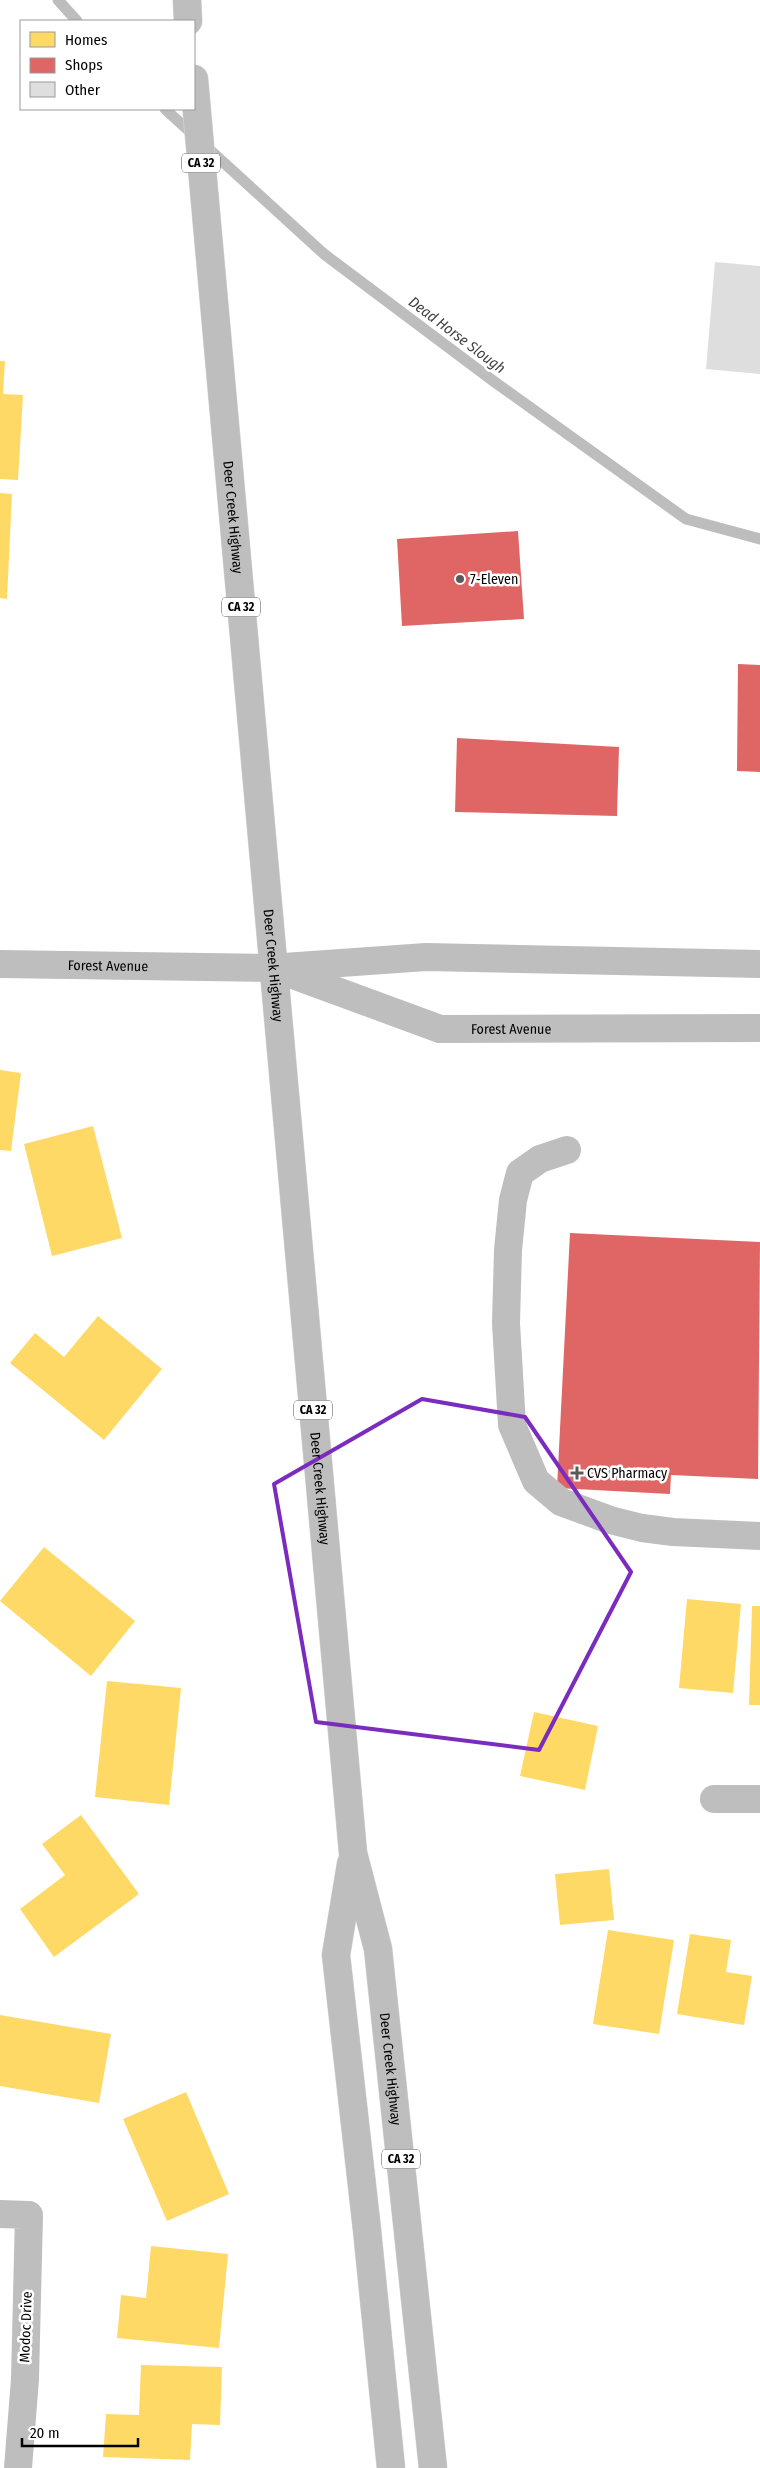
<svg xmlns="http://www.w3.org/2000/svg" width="760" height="2468" font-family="'Fira Sans Condensed',sans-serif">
	<rect width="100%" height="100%" fill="#fff"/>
	<path fill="#ffd966" d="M0,361H5L3,394L23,395L18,480L0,479Z
		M0,493L12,494L7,599L0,598Z
		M0,1070L21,1073L11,1151L0,1150Z
		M93,1126L122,1238L52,1256L24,1144Z
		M98,1316L162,1369L104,1440L10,1363L35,1333L64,1357Z
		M44,1547L135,1621L91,1676L0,1601Z
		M687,1599L741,1604L733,1693L679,1688Z
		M752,1606H760V1705H749Z
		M107,1681L181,1688L169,1805L95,1797Z
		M534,1712L598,1726L585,1790L520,1776Z
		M81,1815L139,1894L54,1957L20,1909L65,1875L42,1844Z
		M609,1869L614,1920L560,1925L555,1874Z
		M608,1930L674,1940L659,2034L593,2024Z
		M690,1934L731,1940L726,1972L752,1976L744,2025L677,2014Z
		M0,2015L111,2034L99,2103L0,2086Z
		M186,2092L229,2194L167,2221L123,2119Z
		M151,2246L228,2254L219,2348L117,2338L121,2295L146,2298Z
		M141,2365L222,2367L220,2425L192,2424L190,2460L103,2457L106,2414L139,2415Z"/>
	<path fill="#e06666" d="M518,531L524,619L402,626L397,539Z
		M738,664L760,665V772L737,771Z
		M457,738L619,747L617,816L455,812Z
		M570,1233L760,1242L758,1479L671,1475L670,1494L557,1488Z"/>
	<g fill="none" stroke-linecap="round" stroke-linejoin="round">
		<path stroke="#bdbdbd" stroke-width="11" d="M58,0L77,21
			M165,109L324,254L492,380L686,519L760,539"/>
	</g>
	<path fill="#dedede" d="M715,262L760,266V374L706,369Z"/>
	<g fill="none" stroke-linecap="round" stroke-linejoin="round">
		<defs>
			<g id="major">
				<path d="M187,0L188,21"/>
				<path id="s2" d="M194,79L353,1853L378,1949L433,2468"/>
				<path d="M351,1864L336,1955L367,2230L391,2468"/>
			</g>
		</defs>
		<use href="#major" stroke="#dbdbdb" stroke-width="29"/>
		<g stroke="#bebebe" stroke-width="28">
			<path id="s1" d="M0,964L274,968L440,1029L760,1028"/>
			<path d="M284,967L426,957L760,964"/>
			<path d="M567,1150L540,1159L520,1173L513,1200L508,1250L506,1323L512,1425L536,1481L561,1502L610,1520L642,1528L673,1532L760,1536"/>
			<path d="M714,1799H760"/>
			<path d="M0,2214L29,2215L25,2379L18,2468"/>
		</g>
		<use href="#major" stroke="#bebebe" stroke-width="28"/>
	</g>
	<path fill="none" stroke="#7b2cbf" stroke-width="4" stroke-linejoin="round" d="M422,1399L525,1417L631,1572L539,1750L316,1722L274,1484Z"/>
	<g fill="#595959" stroke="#fff" stroke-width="2">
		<circle cx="460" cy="579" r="5"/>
		<path d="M574.5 1465.5h5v5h5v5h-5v5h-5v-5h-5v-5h5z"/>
	</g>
	<g text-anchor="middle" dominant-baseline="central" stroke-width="5" stroke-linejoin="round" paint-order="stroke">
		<g fill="#fff" stroke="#4c4c4c" stroke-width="1">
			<rect x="182" y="153.5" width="38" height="19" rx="4"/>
			<rect x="222" y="597.5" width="38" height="19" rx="4"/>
			<rect x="294" y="1400.5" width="38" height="19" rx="4"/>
			<rect x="382" y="2149.5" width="38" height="19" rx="4"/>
		</g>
		<g font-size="12" font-weight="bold" fill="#000">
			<text x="201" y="163">CA 32</text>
			<text x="241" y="607">CA 32</text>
			<text x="313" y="1410">CA 32</text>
			<text x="401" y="2159">CA 32</text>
		</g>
		<g font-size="14" fill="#000" stroke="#fff">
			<text stroke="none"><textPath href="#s2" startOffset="440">Deer Creek Highway</textPath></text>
			<text stroke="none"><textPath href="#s1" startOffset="108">Forest Avenue</textPath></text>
			<text stroke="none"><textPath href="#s2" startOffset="890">Deer Creek Highway</textPath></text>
			<text stroke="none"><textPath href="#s1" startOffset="522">Forest Avenue</textPath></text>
			<text stroke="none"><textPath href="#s2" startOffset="1415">Deer Creek Highway</textPath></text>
			<text stroke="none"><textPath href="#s2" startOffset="2001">Deer Creek Highway</textPath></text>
			<text transform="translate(26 2327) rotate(-88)">Modoc Drive</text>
		</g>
		<g font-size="14" fill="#000" stroke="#fff" text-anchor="start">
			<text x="470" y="579">7-Eleven</text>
			<text x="587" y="1473">CVS Pharmacy</text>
		</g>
		<g font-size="15" font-style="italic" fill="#424242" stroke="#fff">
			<text transform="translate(457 335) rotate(37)">Dead Horse Slough</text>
		</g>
	</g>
	<rect x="20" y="20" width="175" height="90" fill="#ffffff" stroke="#999999"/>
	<rect x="30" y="32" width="25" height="15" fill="#ffd966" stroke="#999999"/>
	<text x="65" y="45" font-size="15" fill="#000000">Homes</text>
	<rect x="30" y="58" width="25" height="15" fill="#e06666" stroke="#999999"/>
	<text x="65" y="70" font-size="15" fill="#000000">Shops</text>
	<rect x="30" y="82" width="25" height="15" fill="#dedede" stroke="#999999"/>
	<text x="65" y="95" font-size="15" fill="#000000">Other</text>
	<path d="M22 2438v8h116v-8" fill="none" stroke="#000000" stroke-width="2.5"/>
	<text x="30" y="2438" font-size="15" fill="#000000" stroke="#ffffff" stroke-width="4" paint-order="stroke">20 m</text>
</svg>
